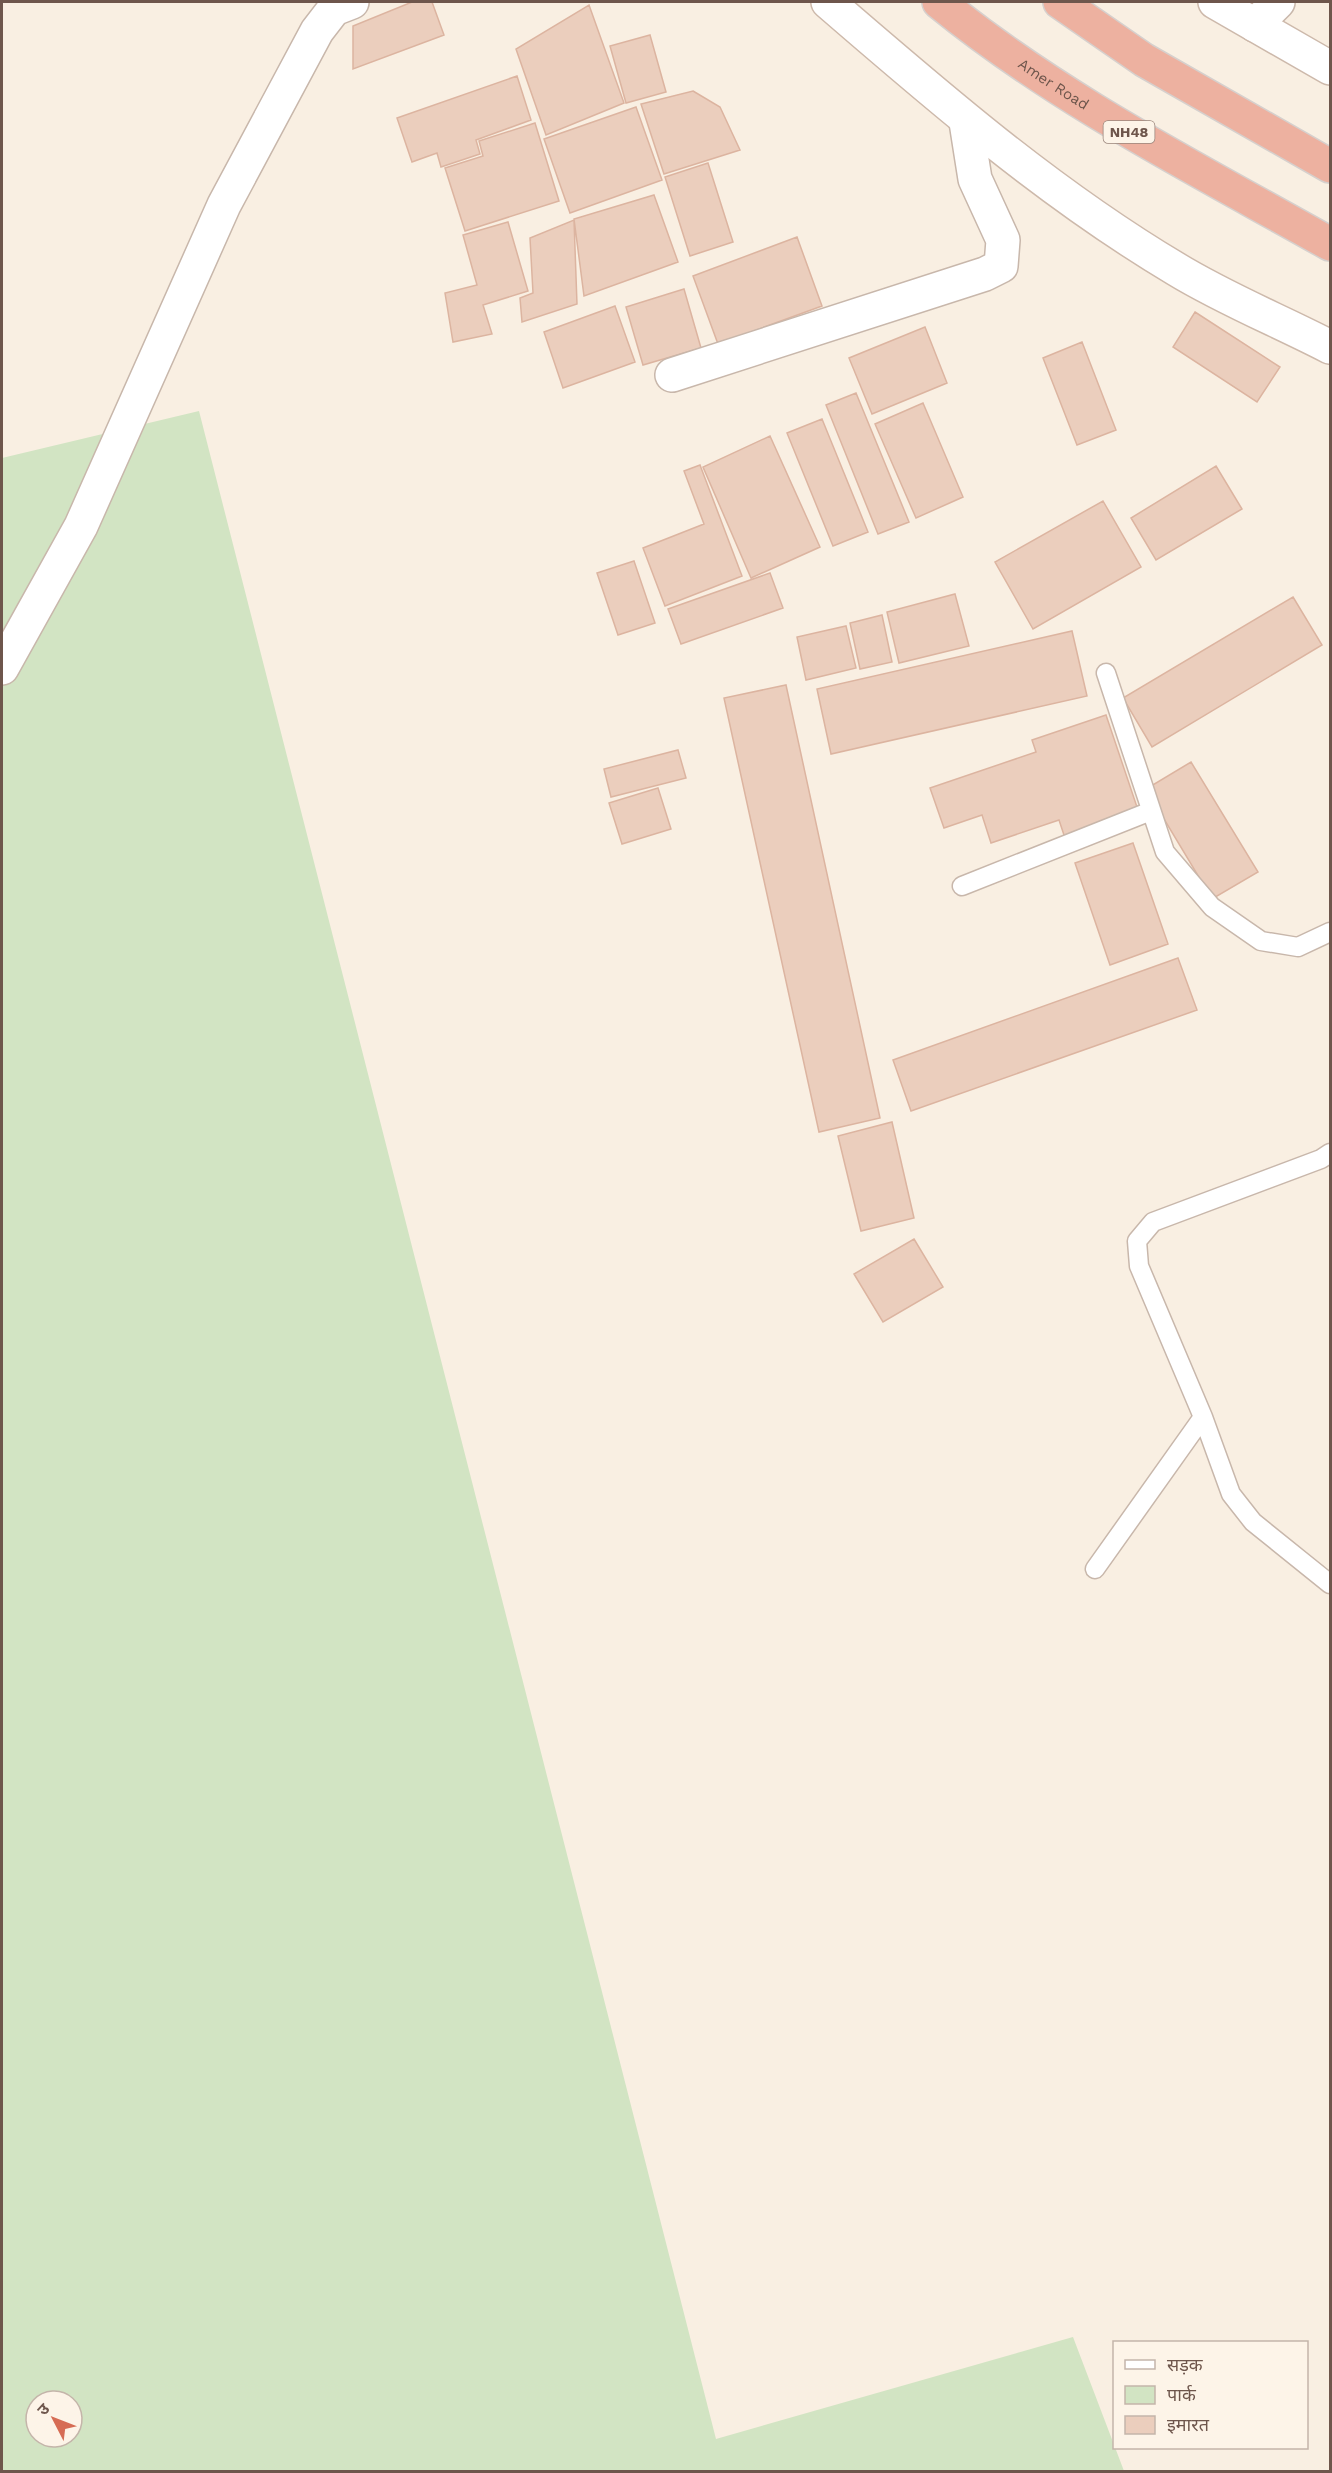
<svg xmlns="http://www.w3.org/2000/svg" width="1332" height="2473" font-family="'Work Sans','Noto Sans Devanagari',sans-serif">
	<rect width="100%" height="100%" fill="#f9efe2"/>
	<path fill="#d2e4c3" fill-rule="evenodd" d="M199,411L716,2439L1073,2337L1124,2471H2V458ZM36,2401H72V2437H36Z"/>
	<path fill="#ebcebd" stroke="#dcb4a0" stroke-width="1.5" d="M412,2H432L444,35L353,69V26Z
		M589,5L624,103L546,135L516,49Z
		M650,35L666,92L626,103L610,46Z
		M517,76L531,120L476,140L480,154L441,167L437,153L412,162L397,118Z
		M693,91L720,107L740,150L664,174L641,104Z
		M636,107L662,180L570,213L544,139Z
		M535,123L559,201L465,231L445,168L483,156L479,141Z
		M708,163L733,242L690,256L665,177Z
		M654,195L678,262L584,296L574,219Z
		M574,220L577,304L522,322L520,298L533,293L530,238Z
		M508,222L528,291L483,305L492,334L453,342L445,293L477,285L463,235Z
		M797,237L822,306L718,344L693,276Z
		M684,289L701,348L643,365L626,307Z
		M615,306L635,362L563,388L544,332Z
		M1195,312L1280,367L1257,402L1173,347Z
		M925,327L947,383L872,414L849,358Z
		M1082,342L1116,430L1077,445L1043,358Z
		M856,393L909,522L878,534L826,405Z
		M923,403L963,497L916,518L875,424Z
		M822,419L868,532L833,546L787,433Z
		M770,436L820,547L751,578L703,467Z
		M700,465L742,576L665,606L643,548L704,524L684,471Z
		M1216,466L1242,509L1156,560L1131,518Z
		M1103,501L1141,567L1033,629L995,562Z
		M634,561L655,623L618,635L597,573Z
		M770,573L783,608L681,644L668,609Z
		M955,594L969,646L899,663L887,612Z
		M1293,597L1322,645L1152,747L1123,698Z
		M882,615L892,662L860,669L850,623Z
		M846,626L856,668L806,680L797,637Z
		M1072,631L1087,696L831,754L817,689Z
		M786,685L880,1118L819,1132L724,698Z
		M1106,715L1139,813L1065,838L1059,820L991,843L982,815L944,828L930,788L1036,752L1032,740Z
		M678,750L686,778L611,797L604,769Z
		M1191,762L1258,872L1212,899L1146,789Z
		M658,788L671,829L622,844L609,803Z
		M1133,843L1168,944L1110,965L1075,863Z
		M1178,958L1197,1010L911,1111L893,1060Z
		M892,1122L914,1218L861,1231L838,1136Z
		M914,1239L943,1287L883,1322L854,1274Z"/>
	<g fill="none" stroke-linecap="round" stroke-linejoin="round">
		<defs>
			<path id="lane" d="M1106,673L1165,852L1212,907L1261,941L1298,947L1330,932
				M962,886L1151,811
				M1330,1153L1321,1159L1153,1222L1137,1241L1139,1266L1203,1417L1231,1494L1253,1522L1330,1584
				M1095,1569L1203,1417"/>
			<path id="street" d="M1255,25L1278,2
				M672,375L985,274L1001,266L1003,240L975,179L966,122
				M2,668L81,526L224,205L317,31L334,9L352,2"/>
			<path id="secondary" d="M828,2C939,98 1050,194 1176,269C1225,299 1280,321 1330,347
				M1215,2L1330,68"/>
			<g id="highway">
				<path id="s1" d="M939,2C1058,99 1197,169 1330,244"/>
				<path d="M1060,2L1144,60L1330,166"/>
			</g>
		</defs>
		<use href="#lane" stroke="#c8b7ab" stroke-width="21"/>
		<use href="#street" stroke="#c8b7ab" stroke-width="36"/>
		<use href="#secondary" stroke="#cdb9ab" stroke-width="36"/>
		<use href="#highway" stroke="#d6d0cd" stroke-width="36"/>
		<use href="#lane" stroke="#fff" stroke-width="18"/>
		<use href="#street" stroke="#fff" stroke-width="33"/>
		<use href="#secondary" stroke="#fff" stroke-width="33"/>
		<use href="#highway" stroke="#edb1a0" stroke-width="33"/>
	</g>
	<g text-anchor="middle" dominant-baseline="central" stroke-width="4.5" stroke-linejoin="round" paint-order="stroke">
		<rect fill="#fdf4e8" stroke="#99857b" stroke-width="1.5" x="1103.5" y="121" width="51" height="22" rx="4.5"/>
		<g font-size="14" font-weight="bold" fill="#6e564c">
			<text x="1129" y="132">NH48</text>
		</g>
		<g font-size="15" fill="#6e564c" stroke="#fdf4e8">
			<text stroke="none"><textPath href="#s1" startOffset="141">Amer Road</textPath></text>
		</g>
	</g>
	<rect width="1332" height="2473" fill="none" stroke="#6e564c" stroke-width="6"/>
	<rect x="1113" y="2341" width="195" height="108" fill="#fdf4e8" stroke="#c4b5aa" stroke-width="1.5"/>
	<rect x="1125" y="2360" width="30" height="9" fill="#ffffff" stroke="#c4b5aa" stroke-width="1.5"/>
	<text x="1167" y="2371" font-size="18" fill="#6e564c">सड़क</text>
	<rect x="1125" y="2386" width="30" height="18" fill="#d2e4c3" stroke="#c4b5aa" stroke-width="1.5"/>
	<text x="1167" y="2401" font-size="18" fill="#6e564c">पार्क</text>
	<rect x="1125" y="2416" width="30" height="18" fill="#ebcebd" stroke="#c4b5aa" stroke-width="1.5"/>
	<text x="1167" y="2431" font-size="18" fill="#6e564c">इमारत</text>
	<g transform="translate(54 2419) rotate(312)"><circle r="28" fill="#fdf4e8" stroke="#c4b5aa" stroke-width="1.5"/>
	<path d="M0-4.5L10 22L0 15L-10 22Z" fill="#d66c54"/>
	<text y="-9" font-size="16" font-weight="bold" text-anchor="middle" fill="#6e564c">उ</text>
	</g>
</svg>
